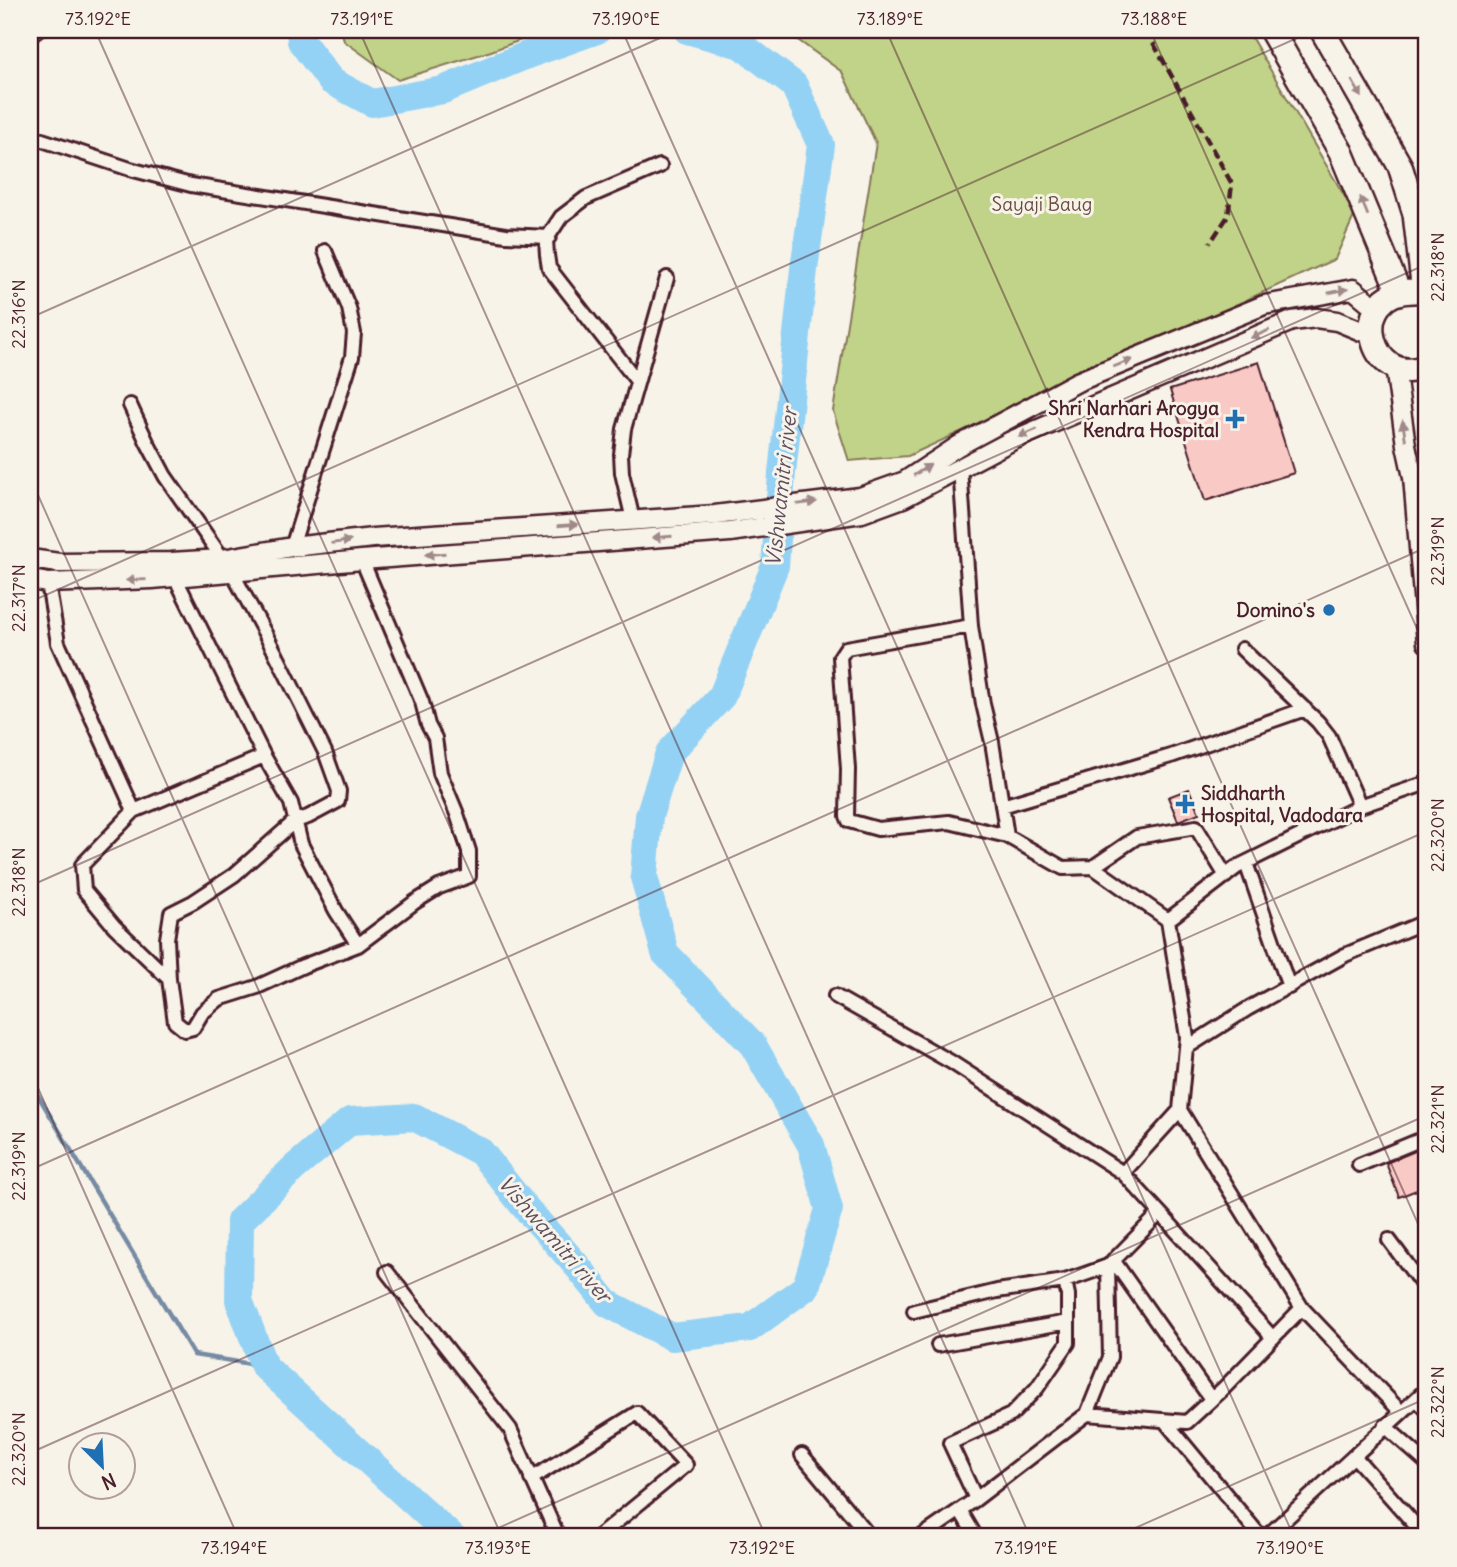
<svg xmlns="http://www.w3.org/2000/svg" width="1457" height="1567" font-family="Delius,sans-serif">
	<rect width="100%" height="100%" fill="#f7f3e8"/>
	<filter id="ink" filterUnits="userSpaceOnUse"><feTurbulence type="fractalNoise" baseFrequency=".0143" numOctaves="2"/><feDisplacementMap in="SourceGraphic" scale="14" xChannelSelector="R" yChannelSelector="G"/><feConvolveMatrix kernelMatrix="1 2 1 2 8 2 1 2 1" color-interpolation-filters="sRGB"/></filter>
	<g filter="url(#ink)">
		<path fill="#c1d388" stroke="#86795a" stroke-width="2" d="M341,30H548L491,51L398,80L344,41Z
			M784,30H1247L1355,214L1335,259L908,456L849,461L833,411L876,143L842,72Z"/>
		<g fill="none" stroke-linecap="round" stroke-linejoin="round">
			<path stroke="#768aa4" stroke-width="4.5" d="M30,1082L194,1355L264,1366"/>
			<path stroke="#94d2f5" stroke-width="28" d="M300,30L301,41L331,81L372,103L443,90L527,55L597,30
				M452,1537L264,1366L239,1300L240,1221L294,1168L350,1121L414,1117L481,1152L523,1205L578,1267L607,1303L672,1337L750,1328L806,1287L829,1209L811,1145L753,1045L665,953L644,877L649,816L669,753L722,696L775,566L782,473L804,269L821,145L794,85L741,45L687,30"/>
		</g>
		<path fill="#f9c9c6" stroke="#4a1f2b" stroke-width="2" d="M1259,362L1294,473L1205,501L1170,390Z
			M1189,789L1199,813L1178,821L1168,797Z
			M1427,1146V1186L1399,1197L1386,1163Z"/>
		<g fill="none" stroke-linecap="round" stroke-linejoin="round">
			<defs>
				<path id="street" d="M30,36L38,30
					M30,136L130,169L191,185L506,235L549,237
					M637,381L549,268L547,255L546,240L561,217L586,198L660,166
					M130,405L147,442L165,476L232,572L275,652L325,752L339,791L338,801L308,817L295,821L234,875L193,902L171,913L167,939L169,979
					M960,467L971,626L983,704L992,742L1007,836
					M633,520L622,473L621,454L624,429L667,278
					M292,547L352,357L354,333L349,308L325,251
					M175,577L264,756L291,803L301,844L336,911L358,945
					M48,583L58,643L134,811
					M971,626L846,648L840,657L848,769L847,816L849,821L878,829L949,822L1007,836L1063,868L1093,867L1137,837L1196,827L1226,876
					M1242,649L1318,722L1329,736L1360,806
					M264,756L134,811L82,865L84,890L114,926L169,979L175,1022L185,1030L193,1028L202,1013L219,999L257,987L303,966L358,945L415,902L439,887L469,876V851L457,814L440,773L435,738L428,725L422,702L362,560
					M1002,806L1171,756L1305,709
					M1246,863L1289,987
					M1093,867L1168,920
					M835,996L951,1062L1123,1173
					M1186,1048L1249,1008L1345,955L1427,921
					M1359,1165L1427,1137
					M1160,1213L1273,1338
					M1389,1240L1427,1291
					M1113,1260L1211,1399
					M387,1272L510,1429L558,1537
					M1065,1281L1108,1266
					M1302,1308L1401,1412
					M914,1311L997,1291L1065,1281L1068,1295V1343L1037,1388L1011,1415L950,1443L976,1499L1087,1414L1110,1357L1108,1266L1160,1213L1123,1173L1180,1110L1187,1037L1168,920L1237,867L1360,806L1427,783
					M938,1345L1068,1322
					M1416,1399L1427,1410
					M1087,1414L1187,1422L1224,1388L1302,1308L1180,1110
					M1164,1420L1261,1537
					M1385,1426L1427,1463
					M802,1455L870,1537
					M531,1479L637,1413L686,1465L598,1537
					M960,1510L976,1537
					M921,1537L976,1499
					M1266,1537L1354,1456
					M1426,1537L1354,1456L1427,1389"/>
				<path id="secondary" d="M1395,367L1406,445L1413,477L1427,643
					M30,559L59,563L171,562L222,559L292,547L373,538L715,515L860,497L905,481L958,446L1077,382L1264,305L1353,289L1377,309
					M30,580L48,583L152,579L362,560L730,532L862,513L903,498L1011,441L1292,321L1316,318L1337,321L1371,335"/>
				<path id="highway" d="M1271,30L1341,152L1399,292
					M1322,30L1400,166L1415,214L1424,292
					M1414,291C1345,290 1369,392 1427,366"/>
			</defs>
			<use href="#street" stroke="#4a1f2b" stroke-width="18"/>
			<use href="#secondary" stroke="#4a1f2b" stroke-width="23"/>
			<use href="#highway" stroke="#4a1f2b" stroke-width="28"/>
			<use href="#street" stroke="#f7f3e8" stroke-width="12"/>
			<use href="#secondary" stroke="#f7f3e8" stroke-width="18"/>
			<use href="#highway" stroke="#f7f3e8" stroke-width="23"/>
			<path stroke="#4a1f2b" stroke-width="4.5" stroke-dasharray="10 5" stroke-linecap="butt" d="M1146,30L1232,184L1228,216L1210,243"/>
		</g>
		<defs><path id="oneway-solid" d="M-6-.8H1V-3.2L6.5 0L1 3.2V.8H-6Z" transform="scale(1.75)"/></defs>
		<g fill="#a0898a">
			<use href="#oneway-solid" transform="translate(1357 89) rotate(60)"/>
			<use href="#oneway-solid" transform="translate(1364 206) rotate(-112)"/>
			<use href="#oneway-solid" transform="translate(1338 291) rotate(-11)"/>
			<use href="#oneway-solid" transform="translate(1260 334) rotate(157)"/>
			<use href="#oneway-solid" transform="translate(1123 363) rotate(-22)"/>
			<use href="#oneway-solid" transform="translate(1404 430) rotate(-98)"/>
			<use href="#oneway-solid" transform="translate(1028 433) rotate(157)"/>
			<use href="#oneway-solid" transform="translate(922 470) rotate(-33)"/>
			<use href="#oneway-solid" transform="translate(807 503) rotate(-7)"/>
			<use href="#oneway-solid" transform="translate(568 525) rotate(-4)"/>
			<use href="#oneway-solid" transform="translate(662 537) rotate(176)"/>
			<use href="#oneway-solid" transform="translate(341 542) rotate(-7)"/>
			<use href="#oneway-solid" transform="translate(435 554) rotate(176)"/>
			<use href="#oneway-solid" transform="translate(136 580) rotate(178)"/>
		</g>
	</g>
	<path fill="none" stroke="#4a1f2b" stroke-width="2" stroke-opacity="0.45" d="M95,30L766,1537M359,30L1030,1537M622,30L1294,1537M886,30L1427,1244M1150,30L1427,651M1414,30L1427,59M30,35L41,30M30,318L678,30M30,477L502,1537M30,602L1315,30M30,886L1427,264M30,1070L238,1537M30,1170L1427,547M30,1453L1427,831M478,1537L1427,1115M1115,1537L1427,1398"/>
	<g fill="#1f6fb2" stroke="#f7f3e8" stroke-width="2.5">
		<path d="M1231.5 408.5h7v7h7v7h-7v7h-7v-7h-7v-7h7z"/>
		<circle cx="1329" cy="610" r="7"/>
		<path d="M1181.5 793.5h7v7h7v7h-7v7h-7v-7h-7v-7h7z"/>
	</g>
	<g text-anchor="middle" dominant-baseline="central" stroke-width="6" stroke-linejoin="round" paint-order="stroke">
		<g font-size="19" fill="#684c42" stroke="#f7f3e8">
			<text x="1042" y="204">Sayaji Baug</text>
		</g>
		<g font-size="19" font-weight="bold" fill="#4a1f2b" stroke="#f7f3e8" text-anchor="end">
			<text x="1219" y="408">Shri Narhari Arogya<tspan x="1219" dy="22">Kendra Hospital</tspan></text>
			<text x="1315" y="610">Domino's</text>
			<text x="1201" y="793" text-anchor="start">Siddharth<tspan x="1201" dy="22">Hospital, Vadodara</tspan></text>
		</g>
		<g font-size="21" font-style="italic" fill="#5c4c5e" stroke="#f7f3e8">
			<text transform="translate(781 487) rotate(-84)">Vishwamitri river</text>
			<text transform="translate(555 1239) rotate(49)">Vishwamitri river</text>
		</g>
	</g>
	<rect width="1457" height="1567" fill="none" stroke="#f7f3e8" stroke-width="77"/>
	<g transform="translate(102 1466) rotate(156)"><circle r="33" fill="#f7f3e8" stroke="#b29e9c" stroke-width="2"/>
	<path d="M0-5L12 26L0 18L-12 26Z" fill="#1f6fb2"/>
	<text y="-10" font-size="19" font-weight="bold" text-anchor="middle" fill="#4a1f2b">N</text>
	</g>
	<rect x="38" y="38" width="1380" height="1490" fill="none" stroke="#4a1f2b" stroke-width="2.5"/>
	<g font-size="18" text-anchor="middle" fill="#4a1f2b">
		<text x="98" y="25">73.192°E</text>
		<text x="362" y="25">73.191°E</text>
		<text x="626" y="25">73.190°E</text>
		<text x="890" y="25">73.189°E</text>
		<text x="1154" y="25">73.188°E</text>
		<text transform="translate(1438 267) rotate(-90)" y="6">22.318°N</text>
		<text transform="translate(19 314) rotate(-90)" y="6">22.316°N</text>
		<text transform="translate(1438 551) rotate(-90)" y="6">22.319°N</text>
		<text transform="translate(19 598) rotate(-90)" y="6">22.317°N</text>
		<text transform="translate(1438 835) rotate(-90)" y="6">22.320°N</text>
		<text transform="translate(19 882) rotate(-90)" y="6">22.318°N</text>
		<text transform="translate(1438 1119) rotate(-90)" y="6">22.321°N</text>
		<text transform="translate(19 1166) rotate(-90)" y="6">22.319°N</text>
		<text transform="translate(1438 1402) rotate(-90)" y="6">22.322°N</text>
		<text transform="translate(19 1449) rotate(-90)" y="6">22.320°N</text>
		<text x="234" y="1554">73.194°E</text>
		<text x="498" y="1554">73.193°E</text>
		<text x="762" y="1554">73.192°E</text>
		<text x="1026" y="1554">73.191°E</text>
		<text x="1290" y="1554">73.190°E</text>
	</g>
</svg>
